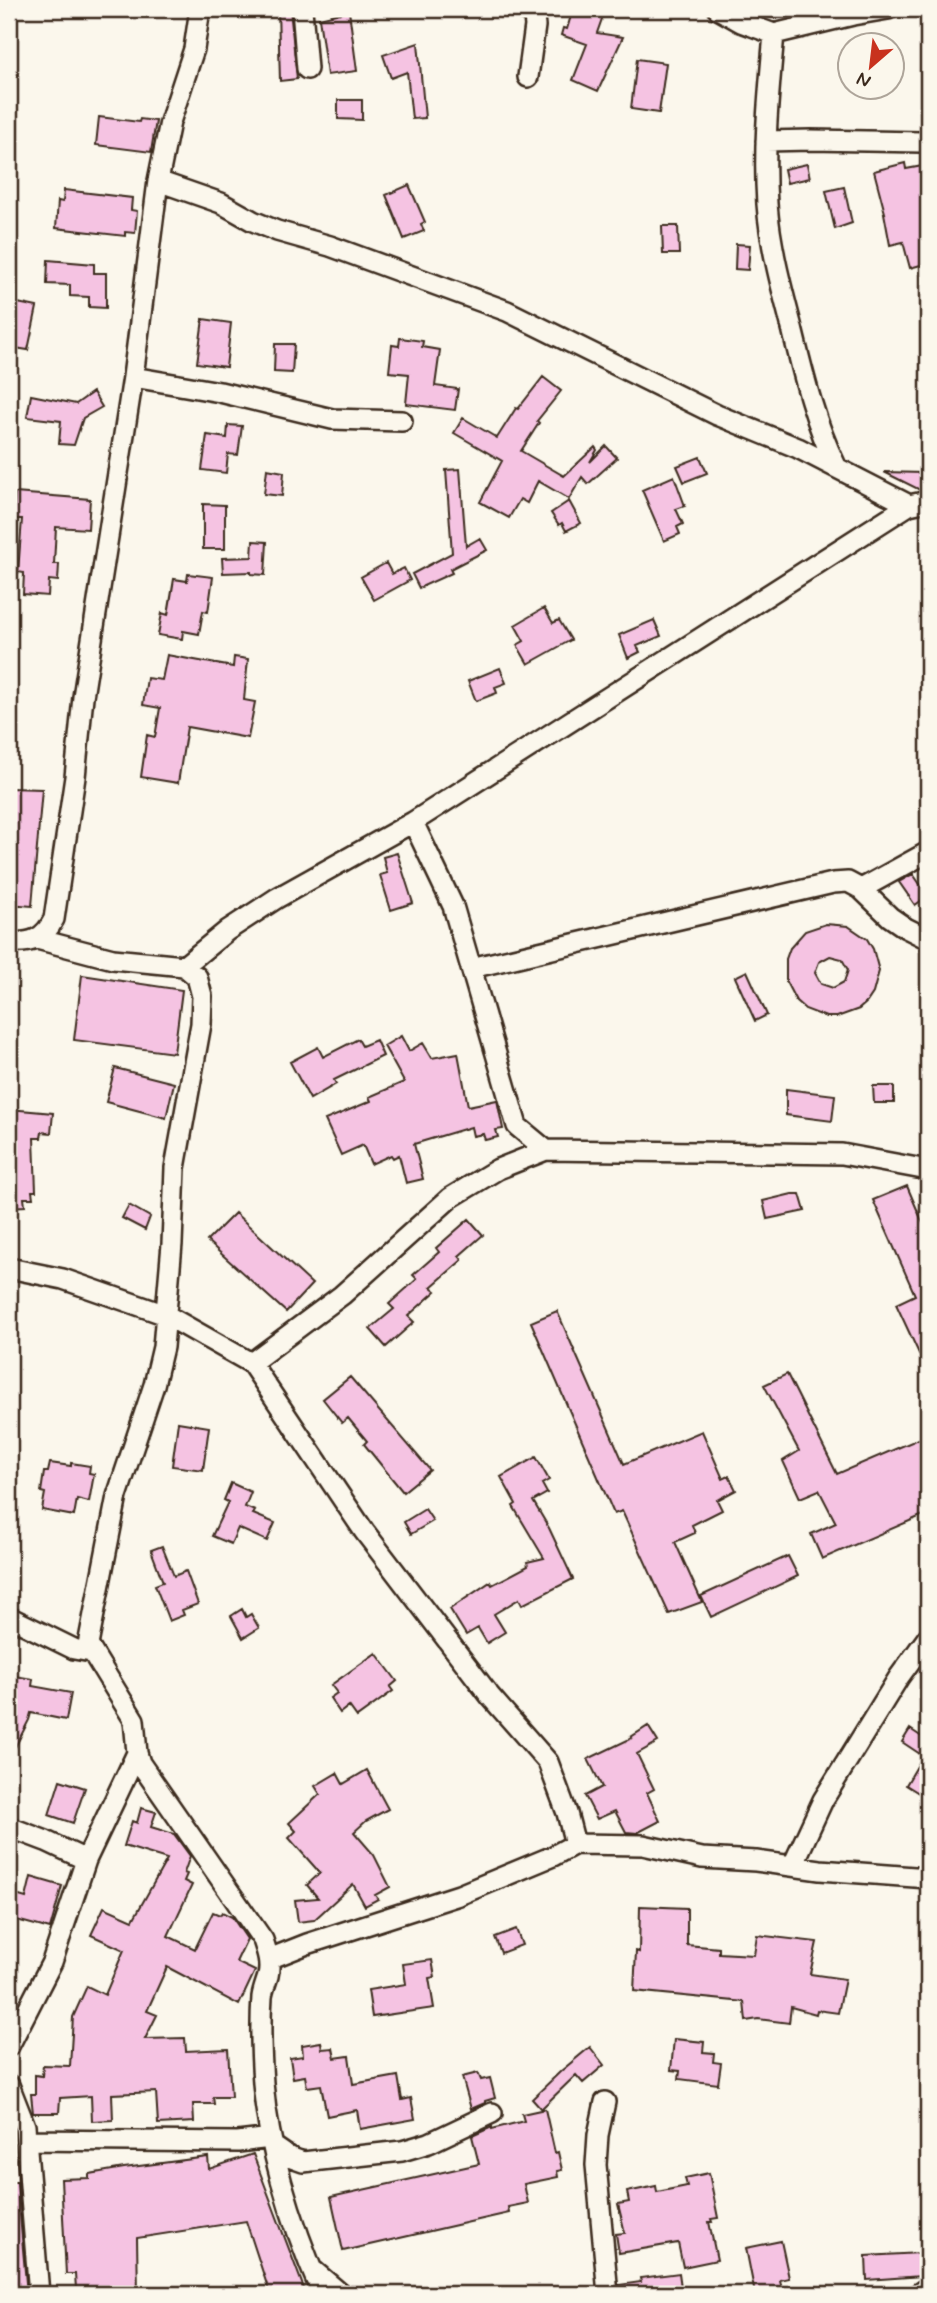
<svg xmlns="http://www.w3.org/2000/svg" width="937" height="2303" font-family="Mynerve,sans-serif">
	<rect width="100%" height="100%" fill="#fbf7ec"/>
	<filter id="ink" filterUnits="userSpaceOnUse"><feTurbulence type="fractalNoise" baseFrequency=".0143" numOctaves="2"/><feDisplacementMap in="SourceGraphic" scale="14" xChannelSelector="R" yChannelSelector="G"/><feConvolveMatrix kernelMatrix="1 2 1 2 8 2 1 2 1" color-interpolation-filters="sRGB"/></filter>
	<g filter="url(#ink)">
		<path fill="#f5c3e2" stroke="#3b2a1e" stroke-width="2" fill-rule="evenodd" d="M278,9H290L297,79L280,81Z
			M573,9H581L603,16L597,33L623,37L598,91L573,80L587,44L561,35L563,28L567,29Z
			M349,11L357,71L327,75L319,18Z
			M418,43L425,118L412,119L407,72L391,78L383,55Z
			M637,59L666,63L659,113L631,109Z
			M338,100H362V120L338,119Z
			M99,117L139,122L140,119L156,121L151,152L96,145Z
			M905,163L906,169L928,165V263L910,268L903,242L890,245L884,213H885L874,171Z
			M807,164L810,178L787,183L784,169Z
			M409,185L425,222L421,224L424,231L404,239L386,195Z
			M844,187L852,223L835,229L826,191Z
			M64,190L132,198L131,210L137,211L135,233L125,232V236L56,228L58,201L63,202Z
			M662,226H678L679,254H663Z
			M736,244L750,245L748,270L735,269Z
			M48,260L94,264V273H106V308L89,307V297L70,296V285L47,284Z
			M13,302L37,307L28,350L9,347V323Z
			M203,319L231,323L226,367L197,363Z
			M400,338L423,341L422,347L440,350L435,386L458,389L455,410L406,404L409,374L389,372L392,345L399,346Z
			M275,344H294L292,373L274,372Z
			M543,377L561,391L537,421L539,423L521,451L564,476L595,447L597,450L590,462L606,446L617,458L588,484L582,477L569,499L538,481L527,503L520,499L509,518L480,502L502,461L454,433L463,418L497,438L516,408L518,409Z
			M93,392L102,407L83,418L74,445L59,444L61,421L27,417L31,395L76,404Z
			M228,425L242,426L238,455L228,454L226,473L202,470L207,435L227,438Z
			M700,457L707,473L684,482L677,466Z
			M267,469L284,472L282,496L264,494Z
			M460,469L466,546L480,538L487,550L450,569L452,573L419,588L412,574L452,553L446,470Z
			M884,472L923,473L924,489L920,490Z
			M674,476L685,506L676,509L683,524L677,527L680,534L664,541L642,490Z
			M15,493L90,499L88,529L56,527L54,564H59L58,581L49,580L48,596L23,594L24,573L18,572L22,519H14Z
			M569,501L581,523L566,531L562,523L559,525L551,513Z
			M203,504L225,505V549H203Z
			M253,541L267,542L265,575L251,574V572L223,573L222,558L252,557Z
			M386,563L392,574L404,568L410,580L374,600L361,577Z
			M188,574L213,577L208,612L203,611L199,634L183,631L182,639L158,635L162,613L168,615L174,579L187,581Z
			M544,608L553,623L559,620L571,640L528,664L517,645L524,641L515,625Z
			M654,620L661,636L637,646L640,652L628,658L619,635Z
			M167,655L233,667L234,657L248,659L244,700L255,702L248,738L187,727L178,783L141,777L147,735L155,737L160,708L143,705L147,678L162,680Z
			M500,668L506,683L495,687L497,693L476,701L468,681Z
			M9,788L42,789L32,906L9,904Z
			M397,853L413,903L391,910L380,875L387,873L383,857Z
			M913,874L928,896L915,905L899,882Z
			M826,924L848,926L867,939L873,949L879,971L873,993L867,1002L859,1009L837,1017H826L805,1009L796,1001L786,982V959L790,948L805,931ZM830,956L842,959L848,970L844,982L833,988L821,984L815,973L819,962Z
			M747,971L767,1015L755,1021L735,977Z
			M82,975L182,990L174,1053L74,1040Z
			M401,1036L409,1051L423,1043L432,1058L458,1053L468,1106L497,1100L503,1129L496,1130L498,1137L485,1140L483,1134L473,1136L471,1127L414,1144L423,1179L406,1183L399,1155L393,1158L391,1155L371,1164L363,1145L341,1155L325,1120L371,1101L369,1097L404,1082L384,1046Z
			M358,1039L362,1046L376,1040L383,1056L334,1080L336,1084L310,1099L290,1062L318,1047L323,1057Z
			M115,1068L174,1083L166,1118L106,1102Z
			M873,1086H894V1103H874Z
			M786,1089L835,1095L832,1121L786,1115Z
			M9,1109L53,1113L51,1133L42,1132L41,1138H34L36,1191H32L33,1198H24L25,1206L9,1207Z
			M907,1186L928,1235V1326L922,1312L928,1326V1373L896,1304L915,1295L873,1200Z
			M792,1194H800L805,1211L767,1219L763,1201Z
			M129,1205L150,1217L145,1230L122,1218Z
			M235,1213L312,1284L286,1312L207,1241Z
			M469,1219L483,1235L459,1256L462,1260L431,1287L436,1291L408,1316L414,1322L386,1347L370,1329L394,1309L389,1304L417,1279L413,1275L439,1252L436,1248Z
			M557,1311L624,1464L702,1431L723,1479L729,1476L736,1490L717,1500L722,1510L692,1525L695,1533L675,1542L702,1602L669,1614L622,1511L614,1514L531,1322Z
			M787,1374L837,1474L928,1435V1513L822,1559L811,1534L836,1523L819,1490L800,1498L783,1461L799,1451L764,1385Z
			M350,1377L430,1470L403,1492L364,1444L367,1441L348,1418L342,1423L323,1399Z
			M178,1422L209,1427L203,1470L172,1466Z
			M536,1457L549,1480L542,1484L547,1493L533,1501L549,1528L573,1579L522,1605L519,1599L494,1614L505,1632L487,1643L478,1628L466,1635L450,1609L490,1582L492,1585L528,1566L527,1562L544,1558L513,1506L516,1504L501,1477Z
			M50,1463L71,1466V1463L90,1466L89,1473L94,1474L89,1502L77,1499L74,1516L42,1510L45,1493L41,1492L44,1472H48Z
			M231,1483L251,1492L245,1507L255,1511L253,1514L275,1523L267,1541L238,1528L231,1544L212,1536L228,1502L224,1500Z
			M425,1509L433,1521L411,1534L404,1522Z
			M162,1546L174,1576L186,1571L198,1604L182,1610L184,1615L169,1621L155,1585L163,1582L151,1550Z
			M788,1556L798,1576L711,1617L701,1596Z
			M242,1609L246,1617L251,1614L259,1628L243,1638L231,1616Z
			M376,1653L397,1681L390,1687L393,1691L357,1717L349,1706L340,1713L330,1698L337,1693L331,1685Z
			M9,1675L33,1679L32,1686L71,1693L66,1720L31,1713L29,1720L9,1759Z
			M648,1726L658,1742L637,1754L654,1789L647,1793L660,1821L637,1833L626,1832L615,1811L597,1819L585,1796L602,1787L588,1759L632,1738L631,1737Z
			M910,1729L928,1741V1784L922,1795L906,1785L923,1756L902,1742Z
			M367,1770L388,1809L366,1821L354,1832L374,1855L390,1887L375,1895L378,1899L365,1906L353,1884L314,1920L298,1922L295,1900L318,1898L307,1885L320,1873L289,1838L296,1831L289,1823L320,1794L315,1786L337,1773L343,1784Z
			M60,1780L85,1788L73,1823L49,1815Z
			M141,1808L156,1812L151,1827L174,1834L190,1856L184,1873L187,1874L184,1881L192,1885L168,1936L195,1949L213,1912L220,1915L222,1912L232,1917L247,1939L236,1962L255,1971L239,2005L167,1967L147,2011L157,2015L145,2039L185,2038L186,2051L228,2049L231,2097H213L214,2104H193L194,2122L158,2124L156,2092L112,2094L113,2120L92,2121L91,2096L60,2098L59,2113H33L31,2094H35V2075L42,2076L43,2065L70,2066L73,2017L87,1986L105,1995L124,1950L91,1935L104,1907L133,1920L167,1859L124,1846L132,1821L137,1823Z
			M31,1877L62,1886L50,1929L9,1918V1893L26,1898Z
			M640,1906L687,1908V1945L719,1948V1953L754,1955L757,1935L817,1942L810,1974L845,1979L838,2013L817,2010L816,2014L791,2007L789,2023L758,2019L746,2021L744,2002L634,1991L636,1951L639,1952Z
			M516,1929L522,1945L501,1953L495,1937Z
			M432,1960L435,1977L429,1978L434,2008L372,2017L368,1990L406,1984L403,1964Z
			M674,2039L704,2042L703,2052L714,2053L713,2062L721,2063L718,2084L679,2079L680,2071L671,2070Z
			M321,2042L322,2049L333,2048L335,2058L349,2056L353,2084L398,2076L402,2100L411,2098L415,2119L360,2129L357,2110L327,2116L321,2085L307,2087L305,2076L293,2078L290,2058L303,2056L302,2045Z
			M590,2047L604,2065L583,2083L576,2075L541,2109L532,2099L561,2071Z
			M478,2073L481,2080L490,2078L495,2098L485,2101V2103L471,2109L462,2077Z
			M545,2109L555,2153L558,2152L562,2170L557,2171L558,2177L524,2184L528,2203L508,2207L509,2213L343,2251L331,2197L479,2164L472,2136L492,2127V2129L524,2121L522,2114Z
			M253,2154L306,2294H270L246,2221L137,2238L138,2294H112V2288L76,2289L75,2274H66L61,2179L89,2178V2174L124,2168L208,2157L209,2169Z
			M709,2173L718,2218L711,2219L712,2222H709L717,2260L683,2267L678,2243L619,2253L616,2234L625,2233L618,2204L629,2202L627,2192L656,2186L657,2192L687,2186L685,2178Z
			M9,2182H17L27,2294H9Z
			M781,2241L789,2278L780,2280L782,2289L755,2294L746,2248Z
			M920,2253L922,2276L867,2280L866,2256Z
			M679,2273L682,2294H620L619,2285L641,2282L640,2278Z"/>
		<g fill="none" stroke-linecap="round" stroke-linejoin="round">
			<defs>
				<path id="minor" d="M302,9L307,69
					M525,9L534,17L535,26L528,77
					M718,9L741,22L774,34L853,15L888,9
					M774,34C769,90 763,147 767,204C770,244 781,286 791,324C803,373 814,421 836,466
					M766,141L811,140L922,142
					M158,181L221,203L253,221L277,231L330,246L507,311L717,415L798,448L909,505
					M133,377L220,392L332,419L402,421
					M413,822L453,906L517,1126L546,1150
					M861,889L928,852
					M37,939L113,959L184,966L197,977L202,996L201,1024L175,1168L172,1244L163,1347L154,1385L117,1496L88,1645L134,1720L137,1753L140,1763L263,1940C267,1952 271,1963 268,1976C266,1983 263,1990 262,1997C260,2025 261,2055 263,2083C269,2156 293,2227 322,2294
					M9,942C31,944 44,939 54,919L75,777L83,697L133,377L158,181L170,122L194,49L200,9
					M184,966L228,930L277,898L413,822L909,505L928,501
					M471,968L833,883L848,882L861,889L890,917L906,928L928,939
					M9,1268L63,1279L166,1315L251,1363L364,1531L490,1696L548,1762L567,1813L575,1844
					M251,1363L342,1295L450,1198L498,1169L546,1150L842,1154L928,1170
					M9,1617L74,1649L91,1652
					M9,1827L46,1841L86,1860
					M793,1865L823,1800L899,1677L928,1637
					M269,1959L307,1944L459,1895L553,1856L575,1844L643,1845L702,1858L756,1861L820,1870L928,1878
					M9,2046L52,1962L86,1860L137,1753
					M9,2085L25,2126L39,2294
					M605,2102L598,2135L596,2165L608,2294
					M27,2140L238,2142L271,2138
					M273,2146L289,2157L303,2162L402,2151L429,2143L492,2113
					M314,2271L341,2294
					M918,2294L928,2287"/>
			</defs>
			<use href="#minor" stroke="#3b2a1e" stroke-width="24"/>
			<use href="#minor" stroke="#fbf7ec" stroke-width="19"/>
		</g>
	</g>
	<rect width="937" height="2303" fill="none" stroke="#fbf7ec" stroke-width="35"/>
	<rect x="18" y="18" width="902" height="2268" fill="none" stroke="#3b2a1e" stroke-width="2.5" filter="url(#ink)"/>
	<g transform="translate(871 66) rotate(208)"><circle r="33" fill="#fbf7ec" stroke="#aea59a" stroke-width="2"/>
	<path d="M0-5L12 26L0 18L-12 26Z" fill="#c8321e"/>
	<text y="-10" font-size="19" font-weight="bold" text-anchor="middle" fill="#3b2a1e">N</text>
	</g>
</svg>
